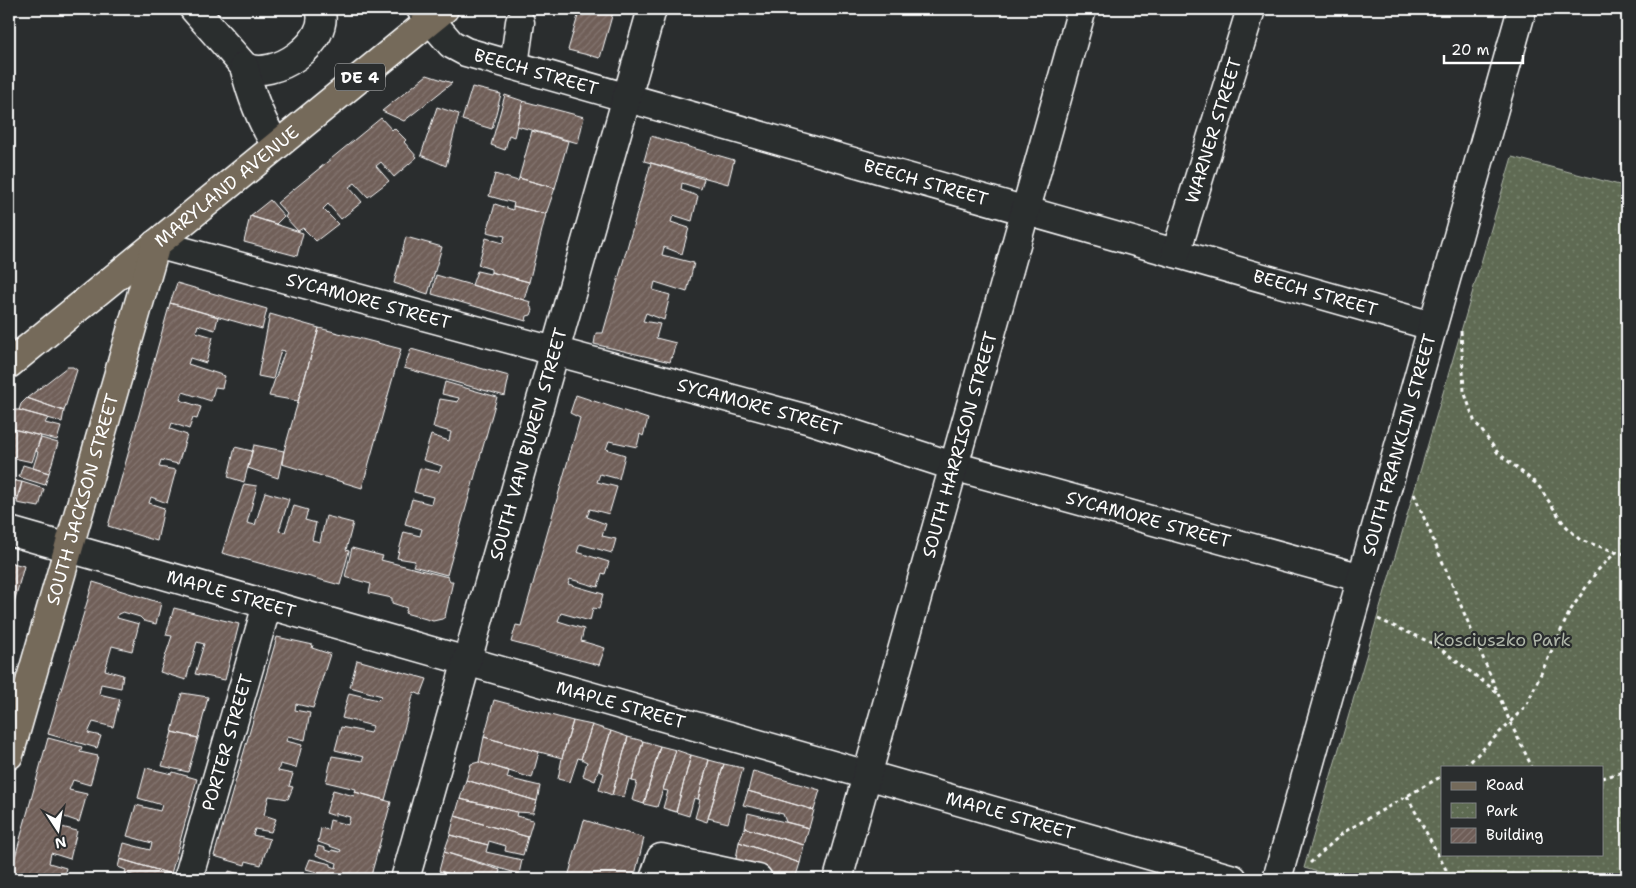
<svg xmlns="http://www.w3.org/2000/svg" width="1636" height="888" font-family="'Shantell Sans',sans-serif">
	<defs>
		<pattern id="park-dots" width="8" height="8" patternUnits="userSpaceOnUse" patternTransform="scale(1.25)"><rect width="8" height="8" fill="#5e6b52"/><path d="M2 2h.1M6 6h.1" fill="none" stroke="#76816c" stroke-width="1.8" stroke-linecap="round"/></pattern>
		<pattern id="building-hatch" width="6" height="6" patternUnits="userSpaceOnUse" patternTransform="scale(1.25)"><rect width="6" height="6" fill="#6f5e58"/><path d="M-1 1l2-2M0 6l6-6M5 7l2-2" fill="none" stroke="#857671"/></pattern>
	</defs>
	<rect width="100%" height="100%" fill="#2a2d2e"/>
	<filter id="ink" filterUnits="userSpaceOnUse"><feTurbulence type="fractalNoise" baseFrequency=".02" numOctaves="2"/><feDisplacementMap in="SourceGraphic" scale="10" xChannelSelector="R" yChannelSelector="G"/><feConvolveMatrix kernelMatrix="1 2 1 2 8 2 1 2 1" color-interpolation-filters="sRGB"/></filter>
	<g filter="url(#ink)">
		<path fill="url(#park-dots)" stroke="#aeb5a8" fill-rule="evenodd" d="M1512,157L1627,187V879H1343L1304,868ZM1442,767H1602V854H1442Z"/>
		<path fill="url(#building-hatch)" stroke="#fff" d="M580,9H614L600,58L568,50Z
			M427,75L452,83L404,121L382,111Z
			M472,87L501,94L492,129L462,120Z
			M505,95L523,101L514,137L509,135L505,150L491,145Z
			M523,101L584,117L578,143L517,126Z
			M437,107L459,114L446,166L421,155Z
			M381,118L392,130L394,128L406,140L404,142L417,157L394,177L381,162L376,166L389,181L368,197L355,183L349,187L362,202L341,219L328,204L323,209L338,224L316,241L303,228L298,231L285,217L287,214L277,203Z
			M532,131L568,141L555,188L519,178Z
			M651,136L734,160L728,184L644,161Z
			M651,163L704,179L701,189L682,183L681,190L698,196L692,221L673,215L671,222L689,228L682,254L664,247L662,255L694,263L687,292L655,282L653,290L670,295L664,320L646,313L643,321L660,324L656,338L676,343L670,362L594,344L596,333H603Z
			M495,174L518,181L519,178L555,188L546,214L513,206L514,203L489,196Z
			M270,200L284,216L276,224L250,216Z
			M495,204L513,210V206L546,214L529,282L491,272V269L478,265L486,238L503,243L505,236L487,232Z
			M250,216L303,233L297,256L244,242Z
			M406,237L442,247L428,294L394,283Z
			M477,271L490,274L491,272L529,282L524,300L472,285Z
			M436,275L531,302L530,306L533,310L531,315L527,316L526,321L432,294Z
			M177,283L267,309L262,329L170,303Z
			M170,303L218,317L215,330L198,325L196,332L213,337L206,363L190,358L188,364L225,376L222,388L215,387L211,401L183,392L180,400L201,407L197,419L193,418L189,429L172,423L170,429L187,435L178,464L161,460L159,467L176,470L167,503L151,497L149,503L164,508L157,541L108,526Z
			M270,314L319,328L298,401L269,396L285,351L281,350L273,379L258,376Z
			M319,328L401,349L362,488L282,464L284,451Z
			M411,349L509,376L505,396L404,368Z
			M67,367H73L77,370L64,411L27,398Z
			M445,382L497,397L447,575L413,566L415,561L397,558L404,532L420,536L422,529L405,524L412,499L431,504L433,497L414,492L420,468L439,472L442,466L423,460L431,435L449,441L451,432L433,427L440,399L458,402L459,398L442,394Z
			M576,395L648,419L643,436L640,434L637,447L609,441L606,449L625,455L619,479L600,474L597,482L617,487L609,514L590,509L587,517L606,524L602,536L616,539L612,553L580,544L577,552L609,562L605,574L602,573L598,587L570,579L568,584L603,594L599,609L593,608L590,621L561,613L558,621L584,629L581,641L605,648L599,665L511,642L516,625L521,626L580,418L570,413Z
			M27,398L64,411L62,422L19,410L21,404Z
			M10,410H19L48,418L45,423L61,427L57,440L9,428Z
			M9,428L41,436L32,462L9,457Z
			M41,438L58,443L49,473L33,468L38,452L36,451Z
			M254,445L284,451L278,478L248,468Z
			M235,447L252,451L244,482L228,477Z
			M23,465L49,473L45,485L19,477Z
			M9,480L22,482L16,501L9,499Z
			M22,482L44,489L39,507L17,503Z
			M244,484L257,486L247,523L255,525L265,492L289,499L279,531L285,532L294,506L308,510L305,520L316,523L312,540L320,542L326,516L353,523L346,550L349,551L340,585L222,553Z
			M352,548L383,556L381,560L448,577L450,581H453L445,617L442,619L433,621L405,613L407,608L392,603V598L369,593L371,584L345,577Z
			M9,562L24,566L9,621Z
			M93,582L161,603L156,624L144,621L140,617L123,612L118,614L117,618L139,624L132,651L112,646L105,670L123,675L121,688L101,684L99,694L120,699L113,727L93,722L88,733L101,736L97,748L48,734Z
			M174,608L239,624L225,680L195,674L204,644L197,642L186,680L160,672L172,636L166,635Z
			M277,637L313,645L312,648L330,654L313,708L296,704L295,710L310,713L305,740L288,736L286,741L302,745L296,768L280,764L278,771L293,774L289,786L293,787L288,799L269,796L264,815L276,819L271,832L255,829L253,835L270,839L261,865L246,861L245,865L214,856Z
			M357,660L427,679L421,695L414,692L385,800L355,792L356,789L326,782L332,756L362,761L364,757L335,750L341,727L370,733L373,726L342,718L349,693L378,700L382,696L350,687Z
			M182,693L208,697L198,738L172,732Z
			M494,700L573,721L562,758L484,737Z
			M573,721L592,725L581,759L578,758L570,782L558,779L562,758Z
			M592,725L611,731L595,781L583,776L587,762L581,759Z
			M611,731L628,737L612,795L599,790L604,773L599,771Z
			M172,732L198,738L188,772L162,766Z
			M484,737L539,752L532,778L479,762Z
			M628,737L643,741L632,781L629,779L624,797L612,795Z
			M48,738L82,747L80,752L98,756L90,785L73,780L69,790L87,794L79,822L62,816L58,826L77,831L70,859L51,853L49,863L66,868L63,879H9Z
			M643,741L660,746L644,804L632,800L637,782L632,781Z
			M660,746L676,750L657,807L644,804Z
			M676,750L691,755L676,812L663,808L668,791L663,790Z
			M691,755L709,760L698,799L694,798L689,816L676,812Z
			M709,760L724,764L707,822L695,818L700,800L698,799Z
			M479,762L509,771L507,778L540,786L537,801L466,780L471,764Z
			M724,764L743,768L728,823L708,818Z
			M146,768L172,774L173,772L197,779L171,874L120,859L124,843L150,850L152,843L127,836L136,805L160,811L162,805L138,798Z
			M753,771L820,790L814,810L748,791Z
			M466,780L537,801L533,813L517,812L460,799Z
			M333,790L354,796L355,792L391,802L370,879H315L317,872L306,869L310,859L331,864V866L336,868L337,863L316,855L318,846L325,848V850L331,852L332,850L340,852L341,850L318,842L321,828L328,830L330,820L348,825L350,817L335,813V816L326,813Z
			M748,791L814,810L809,828L786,822L783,814L743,805Z
			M460,799L517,812L516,816L533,820L528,837L455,816Z
			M748,813L809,828L804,845L745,828Z
			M455,816L528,837L523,855L505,851L506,846L489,841L488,845L450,835Z
			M584,820L644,838L634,879H574L568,877Z
			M745,828L804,845L800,863L739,842Z
			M450,835L488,845L486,852L522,860L519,874L444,852Z
			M739,842L800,863L795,879H787L735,864Z
			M444,852L500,870L498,879H467L439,871Z
			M120,859L171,874L169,879H141V878L125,873L126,870L118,867Z
			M229,871L243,875L241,879H227Z
			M440,871L467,879H438Z"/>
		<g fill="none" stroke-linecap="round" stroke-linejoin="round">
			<defs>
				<g id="minor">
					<path d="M194,9L244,66C273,83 332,41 320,9"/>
					<path id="s1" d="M421,9L451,44L466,52L1432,326"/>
					<path d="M514,65L520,22"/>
					<path d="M244,66C251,95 260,120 276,145"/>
					<path id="s2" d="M156,244L807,419L953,466L1362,578"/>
					<path id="s3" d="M1176,253L1251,9"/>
					<path id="s4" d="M9,531L1233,879"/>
					<path id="s5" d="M188,879L267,605"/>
					<path id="s6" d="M405,879L652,9"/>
					<path d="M654,879L661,858L758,879"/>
					<path id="s7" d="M838,879L1082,9"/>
					<path id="s8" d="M1277,879L1522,9"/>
				</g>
				<g id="major">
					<path id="s9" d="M9,364L444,9"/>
					<path id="s10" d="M9,755L156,244"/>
				</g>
			</defs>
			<use href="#minor" stroke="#fff" stroke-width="31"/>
			<use href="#major" stroke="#fff" stroke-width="31"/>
			<path stroke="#fff" stroke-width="3" stroke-dasharray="4 4" stroke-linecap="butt" d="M1461,331L1464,391L1474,420L1498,453L1538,485L1564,524L1580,540L1620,553L1627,554
				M1414,494L1510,722L1532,767
				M1378,619L1434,644L1497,692
				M1465,767L1526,706L1570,611L1597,571L1616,552
				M1602,778L1627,771
				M1407,796L1451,879
				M1310,863L1344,832L1442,776"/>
			<use href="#minor" stroke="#2a2d2e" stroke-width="28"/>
			<use href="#major" stroke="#746a5a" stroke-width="28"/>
		</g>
	</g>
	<g text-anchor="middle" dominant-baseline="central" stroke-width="4.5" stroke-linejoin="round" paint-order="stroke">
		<rect fill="#2a2d2e" stroke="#bfc0c0" stroke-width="1" x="335" y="63.5" width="50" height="27" rx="4"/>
		<g font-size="16" font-weight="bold" fill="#fff">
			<text x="360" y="77">DE 4</text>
		</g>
		<g font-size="18" fill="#fff" stroke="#2a2d2e">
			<text stroke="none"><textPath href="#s1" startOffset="136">BEECH STREET</textPath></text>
			<text stroke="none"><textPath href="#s3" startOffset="128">WARNER STREET</textPath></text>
			<text stroke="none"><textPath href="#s1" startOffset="541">BEECH STREET</textPath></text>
			<text stroke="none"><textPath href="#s9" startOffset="281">MARYLAND AVENUE</textPath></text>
			<text stroke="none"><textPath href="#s1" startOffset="946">BEECH STREET</textPath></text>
			<text stroke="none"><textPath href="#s2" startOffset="220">SYCAMORE STREET</textPath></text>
			<text stroke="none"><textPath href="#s2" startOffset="625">SYCAMORE STREET</textPath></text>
			<text stroke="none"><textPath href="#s6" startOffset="452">SOUTH VAN BUREN STREET</textPath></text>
			<text stroke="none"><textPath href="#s7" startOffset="451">SOUTH HARRISON STREET</textPath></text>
			<text stroke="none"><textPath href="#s8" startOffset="451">SOUTH FRANKLIN STREET</textPath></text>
			<text stroke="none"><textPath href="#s10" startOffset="266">SOUTH JACKSON STREET</textPath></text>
			<text stroke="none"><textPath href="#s2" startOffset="1030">SYCAMORE STREET</textPath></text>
			<text stroke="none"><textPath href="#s4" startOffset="231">MAPLE STREET</textPath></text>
			<text stroke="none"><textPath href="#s4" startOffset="636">MAPLE STREET</textPath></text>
			<text stroke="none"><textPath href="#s5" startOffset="142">PORTER STREET</textPath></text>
			<text stroke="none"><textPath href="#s4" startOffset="1041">MAPLE STREET</textPath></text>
		</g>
		<g font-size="18" fill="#aeb5a8" stroke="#2a2d2e">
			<text x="1502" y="640">Kosciuszko Park</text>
		</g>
	</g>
	<rect width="1636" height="888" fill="none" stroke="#2a2d2e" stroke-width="30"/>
	<rect x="15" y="15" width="1606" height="858" fill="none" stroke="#fff" stroke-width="2" filter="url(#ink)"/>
	<rect x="1441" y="766" width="162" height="90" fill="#2a2d2e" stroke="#7f8182"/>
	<rect x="1451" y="782" width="25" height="8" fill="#746a5a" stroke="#7f8182"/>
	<text x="1486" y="790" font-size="15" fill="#ffffff">Road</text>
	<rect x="1451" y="803" width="25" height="15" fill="url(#park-dots)" stroke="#7f8182"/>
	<text x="1486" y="816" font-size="15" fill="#ffffff">Park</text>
	<rect x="1451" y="828" width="25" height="15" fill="url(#building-hatch)" stroke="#7f8182"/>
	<text x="1486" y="840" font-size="15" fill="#ffffff">Building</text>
	<g transform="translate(58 830) rotate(168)" stroke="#2a2d2e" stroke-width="4" paint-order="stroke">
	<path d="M0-4L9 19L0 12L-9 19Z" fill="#ffffff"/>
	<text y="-8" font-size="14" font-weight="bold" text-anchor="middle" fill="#ffffff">N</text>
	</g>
	<path d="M1444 55v8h79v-8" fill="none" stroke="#ffffff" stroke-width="2.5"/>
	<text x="1451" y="55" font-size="15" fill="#ffffff" stroke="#2a2d2e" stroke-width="4" paint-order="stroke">20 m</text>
</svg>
